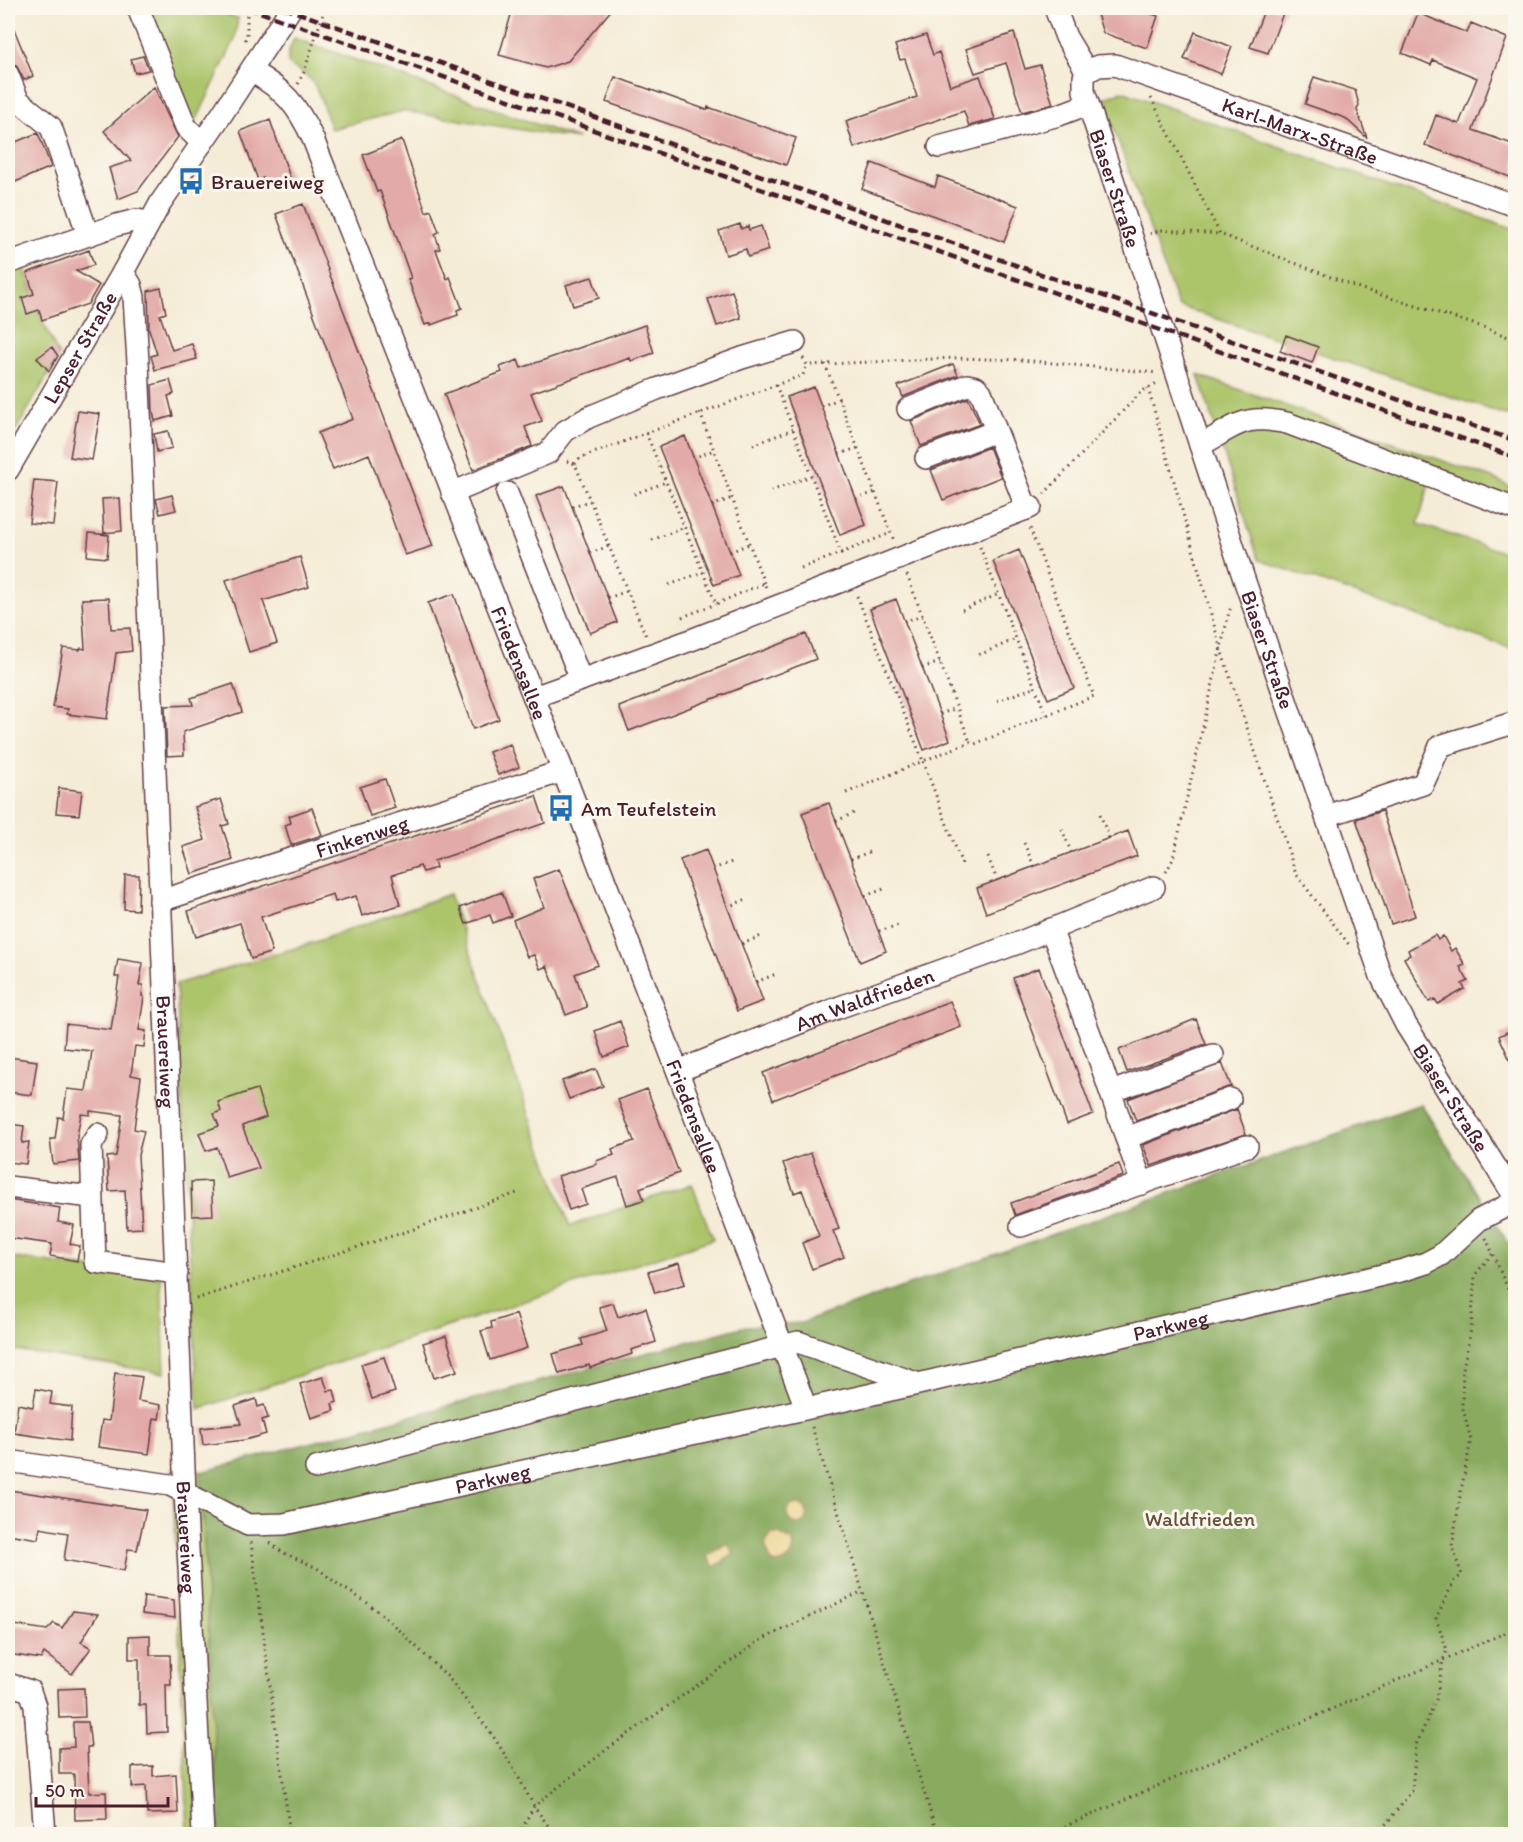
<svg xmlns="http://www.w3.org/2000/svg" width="1523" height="1842" font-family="Itim,sans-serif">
	<rect width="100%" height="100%" fill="#fbf7ec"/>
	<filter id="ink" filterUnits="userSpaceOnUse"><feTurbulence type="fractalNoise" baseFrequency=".0167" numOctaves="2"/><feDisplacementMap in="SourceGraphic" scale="12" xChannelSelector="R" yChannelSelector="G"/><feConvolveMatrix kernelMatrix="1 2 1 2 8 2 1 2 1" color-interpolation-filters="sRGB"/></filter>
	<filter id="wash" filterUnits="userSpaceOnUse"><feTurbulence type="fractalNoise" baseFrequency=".008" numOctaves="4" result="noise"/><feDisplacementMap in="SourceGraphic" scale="24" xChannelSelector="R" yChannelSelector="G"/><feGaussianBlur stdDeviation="1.35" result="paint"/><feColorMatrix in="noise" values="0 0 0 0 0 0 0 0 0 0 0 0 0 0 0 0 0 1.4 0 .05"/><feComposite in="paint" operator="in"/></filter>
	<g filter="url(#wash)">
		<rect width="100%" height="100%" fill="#f5ecd7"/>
		<path fill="#acc46a" stroke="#7b724a" stroke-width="1.5" d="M131,8H208L238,18L235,39L188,138Z
			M294,38L578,139L403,111L331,129C325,114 321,92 311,80C305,73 295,70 288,63V54Z
			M1122,91L1515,230V418L1178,306L1103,99Z
			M25,269L42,320L59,356L8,444V275Z
			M1198,375L1492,478L1515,489V515L1430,482L1418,524L1515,556V650L1259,560Z
			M449,894L570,1226L692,1184L713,1239L198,1409L176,984L315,942Z
			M8,1257L161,1278L165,1373L8,1349Z
			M172,1468L201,1471L218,1834H188Z"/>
		<path fill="#89aa5e" stroke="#6a6444" stroke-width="1.5" d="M1421,1104L1515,1254V1834H218L201,1472L746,1326L801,1323Z"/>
		<path fill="#eeda9e" stroke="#9c7c64" stroke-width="1.5" d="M787 1514a10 10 0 1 1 20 0a10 10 0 1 1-20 0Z
			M772,1534H779L793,1542C795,1555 788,1563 775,1564L770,1559L765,1544Z
			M727,1543L734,1554L714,1567L707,1556Z"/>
		<g id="blocks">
			<path fill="#e2aaa8" d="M517,8H613L568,61L546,68L499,55L511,15Z
				M1095,8H1134L1158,16L1147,48L1103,33Z
				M1265,8H1285L1268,53L1250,47Z
				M1418,13L1467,33L1471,23L1507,38L1473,130L1515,145V179L1425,145L1436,115L1459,124L1477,78L1433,60L1431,65L1402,53Z
				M8,14L33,76L24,80L16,65L8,63Z
				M1195,32L1232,47L1221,74L1184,59Z
				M1014,33L1025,69L1040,65L1053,104L1022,112L1006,63L975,73L966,49Z
				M926,35L933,55L939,52L950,86L980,76L995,119L969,126L964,111L854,148L846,121L917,97L905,59L900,60L895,45Z
				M143,56L149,70L135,73L131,59Z
				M615,77L707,110L708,107L796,138L786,165L606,102Z
				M1314,77L1355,90L1359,105L1357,110L1367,138L1345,118L1305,104Z
				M154,87L178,137L138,191L118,199L109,168L131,161L104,131Z
				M270,120L291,180L266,188L263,178L258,180L240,131Z
				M38,133L51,167L8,185V145Z
				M402,140L426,212L431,210L439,232L435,234L440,249L436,250L447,279L450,277L462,308L457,310L458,315L431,325V323L425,325L408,279L411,278L392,224L380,191L377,192L363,155Z
				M872,163L935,187L938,176L1018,206L1004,242L862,189Z
				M303,204L433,546L405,555L369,454L333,469L318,433L353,419L276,214Z
				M740,224L741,229L748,226L749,230L761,226L769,250L748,257L746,249L726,255L719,231Z
				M89,250L94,265L76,271L99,285L88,304L42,320L39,310L27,314L22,298L34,294L27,273Z
				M592,277L599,298L573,306L566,285Z
				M161,288L166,313L160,315L172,350L192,344L197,359L155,370L151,356L157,354L149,329L148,291Z
				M732,291L741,318L717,326L708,299Z
				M645,325L654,353L631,361L630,358L531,393L542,421L525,427L532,446L473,470L444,394L502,372L500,367L518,360L521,368Z
				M1286,335L1318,347L1312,363L1280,351Z
				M52,347L58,356L49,371L37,358Z
				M953,364L958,375L903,397L898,386Z
				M170,380L174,394L168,396L173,416L155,421L153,412L152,385Z
				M814,387L866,525L840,535L787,397Z
				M968,398L980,424L921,446L911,421Z
				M78,411L100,414L92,460L70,457Z
				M168,431L172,448L157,452L154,434Z
				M685,436L739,575L714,585L659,447Z
				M989,447L1001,477L943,500L931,470Z
				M34,480L58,482L53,525L29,523Z
				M564,486L617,622L590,633L536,496Z
				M172,495L176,510L160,514L156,499Z
				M120,498L122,531L104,533L102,499Z
				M89,533L109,535L107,558L87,556Z
				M1019,550L1074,688L1048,699L993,561Z
				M300,557L309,587L263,601L277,643L249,652L226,580Z
				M454,594L499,719L473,729L428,603Z
				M109,598L111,629L130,628L132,651L116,653L107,719L67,714L68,709L53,707L63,648L80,650L81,648L85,649L82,599Z
				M896,599L950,740L924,750L870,609Z
				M806,634L816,659L629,731L619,707Z
				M233,684L242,712L183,732L184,755L167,756L165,706L193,705L191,698Z
				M510,744L519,767L498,775L489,752Z
				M385,779L395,808L370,816L360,787Z
				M59,788L82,791L79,815L56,813Z
				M536,796L545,823L434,861L436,868L423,872L420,866L392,875L400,905L362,916L356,896L335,902L333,894L261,917L272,952L251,959L240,923L196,937L188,911Z
				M221,799L229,824L222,826L233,860L192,874L183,847L205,840L195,807Z
				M829,803L886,951L860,962L802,813Z
				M312,808L322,835L291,845L285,825L291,823L289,816Z
				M1382,811L1415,916L1391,924L1356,819Z
				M1128,831L1137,856L986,913L977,888Z
				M706,850L763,1001L737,1011L680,860Z
				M559,869L598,965L575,974L587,1007L566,1015L547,966L540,969L534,955L527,957L513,920L544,907L533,879Z
				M125,875H139L138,910L124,909Z
				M502,892L511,916L493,923L490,915L466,924L460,908Z
				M1435,935L1438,940L1443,936L1451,951L1455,948L1465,965L1460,967L1468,981L1462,984L1465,989L1438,1004L1435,999L1429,1002L1404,958L1410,955L1408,950Z
				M118,959L143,963L139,985H143L142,996L144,997L139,1030L146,1031L144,1047L135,1046L131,1075L141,1077L134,1129L144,1131L138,1155L142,1228L127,1229L125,1190L109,1191L107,1157L116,1156L122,1115L90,1111V1115L81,1114L77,1136L79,1161L53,1164L50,1139H55L58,1117L63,1118L67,1089L86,1091L92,1051L64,1048L66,1024L111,1030L119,977H115Z
				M1039,968L1093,1114L1067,1124L1013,978Z
				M950,1001L961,1027L773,1100L763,1073Z
				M1196,1019L1206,1044L1127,1072L1119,1050Z
				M620,1021L629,1047L604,1057L595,1031Z
				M1515,1028V1071L1499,1036Z
				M8,1057L37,1061L32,1095L8,1092Z
				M1222,1063L1231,1086L1136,1121L1128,1099Z
				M596,1069L603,1086L569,1099L562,1081Z
				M257,1089L266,1117L242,1126L259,1168L227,1178L217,1147L206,1151L199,1133L219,1126L214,1114L221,1111L218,1102Z
				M647,1089L679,1173L640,1188L644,1200L627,1205L618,1177L581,1189L586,1204L569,1210L558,1176L597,1164L596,1161L614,1155L612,1149L634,1141L618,1100Z
				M1237,1109L1246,1134L1151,1166L1143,1145Z
				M8,1124L24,1126L22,1143L29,1142L26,1164L8,1162Z
				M811,1153L834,1214L839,1229L833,1231L844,1257L812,1269L802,1243L819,1236L802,1190L794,1193L783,1163Z
				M1119,1164L1123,1176L1015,1215L1011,1203Z
				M211,1181L213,1215L192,1216L191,1182Z
				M8,1200L60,1208L58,1222L74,1225L70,1244L80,1246L77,1261L50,1256L52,1244L9,1238L10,1231L8,1230Z
				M679,1263L685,1284L655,1293L648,1272Z
				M613,1303L618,1317L646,1308L656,1342L631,1350L632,1354L590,1368L589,1365L559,1374L553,1354L583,1345L581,1339L607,1331L599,1307Z
				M516,1314L527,1348L490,1360L481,1331L492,1328L491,1322Z
				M446,1336L457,1371L434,1378L423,1343Z
				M384,1357L395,1392L372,1399L361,1364Z
				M115,1373L142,1377L138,1401L161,1405L159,1419L154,1418L149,1454L98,1447L102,1420L109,1421Z
				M323,1377L328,1391L334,1390L337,1402L332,1404L334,1411L311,1418L300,1384Z
				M36,1389L52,1392L50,1404L72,1407L70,1441L14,1433L18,1404L33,1407Z
				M256,1399L258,1407L264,1405L268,1418L262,1420L266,1434L245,1440L203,1445L201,1428L241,1424L235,1406Z
				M9,1490L146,1510L137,1550L128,1549L124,1571L64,1560L68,1533L40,1528L38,1539L8,1534Z
				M144,1596L174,1600L175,1618L142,1614Z
				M73,1611L98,1614L81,1642L91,1648L72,1674L44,1653L41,1659L8,1654V1624L47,1630L54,1623L62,1628Z
				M150,1635V1655H170L171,1685H166L167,1732L147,1733L146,1705H139V1659H129V1636Z
				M84,1688L85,1717L59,1718L58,1689Z
				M73,1722H88L91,1747H87L89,1793L106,1792L107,1819L75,1820L74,1774H59V1748L74,1747Z
				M153,1766V1776L176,1774L178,1813L147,1814L146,1786L132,1787V1767Z"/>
		</g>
	</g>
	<g filter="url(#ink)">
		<use href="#blocks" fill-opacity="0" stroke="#643e45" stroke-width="1.5"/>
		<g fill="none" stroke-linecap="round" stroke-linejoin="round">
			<defs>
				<g id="minor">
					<path d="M138,8L186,127L202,143"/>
					<path d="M1055,8L1066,37L1087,72"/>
					<path id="s1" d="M251,71C284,90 297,104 313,139L563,771L806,1408"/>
					<path id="s2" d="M1087,72L1084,77V91L1244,579L1381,976L1406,1025L1516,1199"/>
					<path id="s3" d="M1087,72L1098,66L1115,65L1516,206"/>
					<path d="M8,75L18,100L51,127L88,235"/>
					<path d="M939,147L1059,115L1088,104"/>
					<path d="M8,263L117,225L137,220L149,222"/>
					<path id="s4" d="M123,272L131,285L134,297L138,362L185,1492L203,1834"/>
					<path d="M908,409L967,385L976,387L981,392L1027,509"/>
					<path d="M1200,445C1214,439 1226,429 1239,424C1255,417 1271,420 1287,423L1516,509"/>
					<path d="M926,458L996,431"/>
					<path id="s5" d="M8,470L123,272L161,202L222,114L291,8"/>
					<path d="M452,493L548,453L565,431L589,417L657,389L742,358L795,342"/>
					<path d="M507,493L581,680"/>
					<path d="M534,697L691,640L1031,507"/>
					<path d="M1326,816L1423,784L1440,746L1516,722"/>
					<path id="s6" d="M160,901L563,771"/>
					<path d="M1051,929L1097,1053L1142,1184"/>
					<path id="s7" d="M678,1071L840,1007L1018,943L1154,887"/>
					<path d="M1111,1092L1213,1055"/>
					<path d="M98,1134L91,1145L95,1262L177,1273"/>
					<path d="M1126,1138L1230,1099"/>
					<path d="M8,1187L92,1197"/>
					<path d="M1021,1226L1247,1146"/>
					<path id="s8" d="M8,1461L170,1485L248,1525L284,1524L918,1384L1404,1270L1426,1263L1441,1255L1479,1220L1516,1201"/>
					<path d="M316,1468L798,1342L916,1383"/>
					<path d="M8,1684L30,1691L35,1706L45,1834"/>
				</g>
			</defs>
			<use href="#minor" stroke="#643e45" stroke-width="24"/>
			<path stroke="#643e45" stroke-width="3" stroke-dasharray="1.5 4.5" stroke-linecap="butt" d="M245,40L247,36V8
				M298,84L304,72L325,8
				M1151,98L1220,234L1359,288L1483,327L1516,340
				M1150,234L1161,230L1220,234
				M803,358L807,365L955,358L1021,360L1158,373
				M825,364L894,541
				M776,385L841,553L891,533
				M1148,388L1221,650L1296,874L1350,946
				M821,406L839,399
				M700,413L764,583
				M646,433L716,604L764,583L767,590
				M753,445L793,429
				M839,454L858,448
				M693,458L714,450
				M567,461L575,464L646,636
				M575,464L580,458L803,375L807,365
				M771,491L811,476
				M634,494L666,482
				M1044,494L1142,391L1159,383
				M856,499L875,492
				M572,506L590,501
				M712,506L732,498
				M652,540L685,527
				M980,547L1046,715
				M730,552L749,544
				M590,553L609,546
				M801,568L841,553
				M907,575L970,742
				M669,585L703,572
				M857,596L923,761L970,742L975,744L1094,696L1030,528
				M608,598L627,591
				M962,610L999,594
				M682,617L716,604
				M904,621L923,616
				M979,655L1016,639
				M922,668L940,662
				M997,701L1035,687
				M940,714L957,708
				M846,793L923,761L963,867
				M1100,814L1109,838
				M836,821L854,813
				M1062,829L1071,852
				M1024,843L1034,866
				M988,857L997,880
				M851,859L869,852
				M713,869L732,862
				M1166,872L1173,859L1229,612L1232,605
				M865,896L884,889
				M727,907L747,899
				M879,931L899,925
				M742,944L761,936
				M756,982L776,974
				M1486,1238L1516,1308
				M196,1299L411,1230L517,1193
				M812,1427L937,1834
				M251,1542L290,1834
				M270,1543L282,1552L317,1568L339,1585L366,1602L387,1619L448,1677L493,1736L514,1769L534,1806L554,1834
				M519,1834L534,1806L610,1747L761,1640L861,1592
				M1048,1834L1516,1628
				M1378,1834L1412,1791L1416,1745L1436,1700L1443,1660L1447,1650L1436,1618L1454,1581L1462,1575L1452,1547L1461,1491L1471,1440L1462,1405L1463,1369L1471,1329L1475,1275L1492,1254"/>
			<use href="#minor" stroke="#fff" stroke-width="21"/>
			<path stroke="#4a1f2b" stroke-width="4.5" stroke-dasharray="9 4.5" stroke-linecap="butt" d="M248,8L1163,331L1516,458
				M284,8L1516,441"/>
		</g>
	</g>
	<defs>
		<symbol id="bus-bare" viewBox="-9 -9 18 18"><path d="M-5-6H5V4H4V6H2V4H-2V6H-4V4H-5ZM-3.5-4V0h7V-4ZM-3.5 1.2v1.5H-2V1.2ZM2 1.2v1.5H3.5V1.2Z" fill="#1f6fb2" stroke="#fbf7ec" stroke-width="2.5" paint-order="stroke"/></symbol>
	</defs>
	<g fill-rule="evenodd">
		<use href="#bus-bare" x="172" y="162" width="38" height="38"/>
		<use href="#bus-bare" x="542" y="789" width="38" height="38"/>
	</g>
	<g text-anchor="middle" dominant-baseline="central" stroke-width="6" stroke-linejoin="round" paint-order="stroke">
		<g font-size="21" fill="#4a1f2b" stroke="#fbf7ec">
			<text stroke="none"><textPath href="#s3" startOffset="226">Karl-Marx-Straße</textPath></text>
			<text stroke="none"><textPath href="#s2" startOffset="122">Biaser Straße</textPath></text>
			<text stroke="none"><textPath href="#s5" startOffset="142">Lepser Straße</textPath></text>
			<text stroke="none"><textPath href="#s2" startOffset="608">Biaser Straße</textPath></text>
			<text stroke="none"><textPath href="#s1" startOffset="657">Friedensallee</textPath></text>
			<text stroke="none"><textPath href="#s6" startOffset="212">Finkenweg</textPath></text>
			<text stroke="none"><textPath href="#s7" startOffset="200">Am Waldfrieden</textPath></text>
			<text stroke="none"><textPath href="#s4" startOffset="783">Brauereiweg</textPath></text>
			<text stroke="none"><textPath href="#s2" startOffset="1094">Biaser Straße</textPath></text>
			<text stroke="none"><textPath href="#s1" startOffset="1143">Friedensallee</textPath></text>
			<text stroke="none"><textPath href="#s8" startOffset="1196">Parkweg</textPath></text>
			<text stroke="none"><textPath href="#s8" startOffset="501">Parkweg</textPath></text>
			<text stroke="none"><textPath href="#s4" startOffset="1269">Brauereiweg</textPath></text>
		</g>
		<g font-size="21" fill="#4a1f2b" stroke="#fbf7ec" text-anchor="start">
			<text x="211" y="181">Brauereiweg</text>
			<text x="581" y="808">Am Teufelstein</text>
		</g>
		<g font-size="21" fill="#67513e" stroke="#fbf7ec">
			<text x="1200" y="1518">Waldfrieden</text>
		</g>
	</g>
	<rect width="1523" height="1842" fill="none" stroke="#fbf7ec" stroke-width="30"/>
	<path d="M36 1797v9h132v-9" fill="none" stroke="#4a1f2b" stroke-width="3"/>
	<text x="45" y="1797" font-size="18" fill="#4a1f2b" stroke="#fbf7ec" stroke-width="4.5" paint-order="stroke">50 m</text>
</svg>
